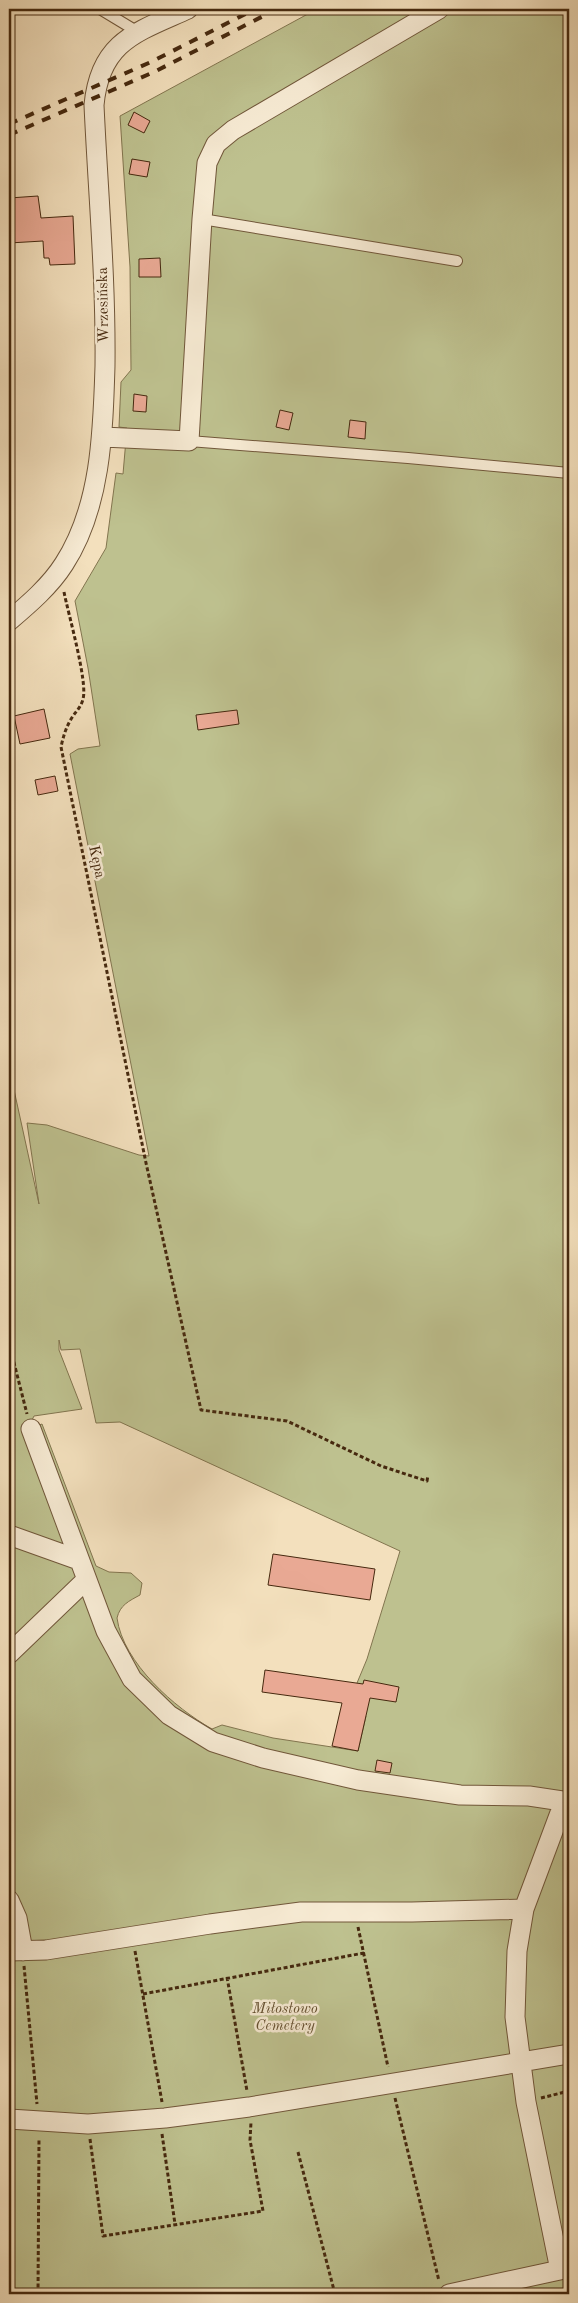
<svg xmlns="http://www.w3.org/2000/svg" width="578" height="2303" font-family="'Old Standard TT',serif">
	<rect width="100%" height="100%" fill="#f3e0bd"/>
	<filter id="stains"><feTurbulence type="fractalNoise" baseFrequency=".004" numOctaves="4"/><feColorMatrix values="0 0 0 0 .2 0 0 0 0 .09 0 0 0 0 .02 0 0 0 .5 -.17"/></filter>
	<radialGradient id="worn" r=".72"><stop offset=".6" stop-color="#630" stop-opacity="0"/><stop offset="1" stop-color="#630" stop-opacity=".3"/></radialGradient>
	<path fill="#bec18f" stroke="#82754f" fill-rule="evenodd" d="M317,9H569V2294H9V1067L39,1204L27,1123L47,1125L139,1155L149,1156L70,754L78,749L100,746L88,668L75,601L106,548L116,473L123,474L127,428L119,427L121,382L131,370L130,267L120,116ZM59,1340L61,1350L80,1349L96,1423L120,1422L400,1551L367,1659L357,1683L353,1713L366,1716L358,1751L273,1738L222,1725L212,1729C175,1708 123,1663 117,1618C120,1605 129,1601 140,1595L142,1583L131,1573L109,1572L96,1566L42,1424L27,1430L34,1416L82,1409L59,1350Z"/>
	<path fill="#e9a994" stroke="#46290f" d="M134,112L150,121L144,133L128,125Z
		M132,159L150,162L147,177L129,174Z
		M38,196L41,218L73,216L75,264L50,265L49,258H44L43,241L9,243V198Z
		M160,258L161,277H139V259Z
		M134,394L147,396L146,412L133,411Z
		M280,410L293,413L289,430L276,427Z
		M350,420L366,422L365,439L348,437Z
		M44,709L50,738L20,744L14,716Z
		M237,710L239,724L198,730L196,715Z
		M55,776L58,791L38,795L35,780Z
		M273,1554L375,1569L370,1600L268,1585Z
		M265,1670L363,1684L364,1680L399,1687L396,1702L370,1698L358,1751L332,1746L342,1703L262,1692Z
		M377,1760L392,1763L390,1773L375,1771Z"/>
	<g fill="none" stroke-linecap="round" stroke-linejoin="round">
		<defs>
			<path id="lane" d="M100,9L138,32
				M202,219L457,261
				M189,441L408,458L569,473"/>
			<path id="street" d="M103,437L189,441L202,219L207,163L216,144L233,130L439,9
				M9,621C29,604 50,586 64,564C101,507 103,432 105,366C106,278 98,192 94,105C100,41 137,32 188,9
				M31,1429L106,1631L132,1679L169,1715L213,1742L263,1758L358,1780L460,1795L529,1796L569,1802
				M9,1535L79,1560
				M9,1654L86,1580
				M9,1900L17,1918L23,1951
				M524,1909L517,1951L515,2017L526,2102L560,2270
				M9,1951L46,1950L210,1924L301,1912H412L524,1909L564,1802
				M9,2119L88,2124L165,2118L249,2107L569,2054
				M449,2294L569,2268"/>
		</defs>
		<use href="#lane" stroke="#71573a" stroke-width="12"/>
		<use href="#street" stroke="#71573a" stroke-width="21"/>
		<path stroke="#46290f" stroke-width="3" stroke-dasharray="4 2.5" stroke-linecap="butt" d="M64,592C68,613 88,682 83,699C81,708 74,713 70,721C65,730 63,738 61,747L146,1163L201,1410L287,1421L381,1466L427,1481L428,1475
			M9,1343L27,1414
			M358,1927L388,2067
			M135,1951L162,2102
			M567,1962L569,1975
			M24,1966L37,2104
			M227,1977L247,2091
			M143,1994L364,1953
			M395,2098L439,2281
			M541,2098L569,2091
			M162,2134L175,2224
			M90,2139L103,2236L263,2211L250,2140L251,2122
			M298,2152L335,2294
			M38,2294L39,2138"/>
		<use href="#lane" stroke="#f7ebd4" stroke-width="10"/>
		<use href="#street" stroke="#f7ebd4" stroke-width="19"/>
		<path stroke="#46290f" stroke-width="4" stroke-dasharray="9 9" stroke-linecap="butt" d="M9,124L151,62L255,9
			M9,135L154,72L277,9"/>
	</g>
	<g text-anchor="middle" dominant-baseline="central" stroke-width="5" stroke-linejoin="round" paint-order="stroke">
		<g font-size="15" fill="#46290f" stroke="#f7ebd4">
			<text transform="translate(104 305) rotate(-91)">Wrzesińska</text>
			<text transform="translate(96 862) rotate(78)">Kępa</text>
		</g>
		<g font-size="15" font-style="italic" fill="#644f2f" stroke="#f7ebd4">
			<text x="285" y="2009">Miłostowo<tspan x="285" dy="17">Cemetery</tspan></text>
		</g>
	</g>
	<rect width="578" height="2303" fill="none" stroke="#f3e0bd" stroke-width="30"/>
	<rect x="10" y="10" width="558" height="2283" fill="none" stroke="#46290f" stroke-width="2.5"/>
	<rect x="15" y="15" width="548" height="2273" fill="none" stroke="#46290f"/>
	<rect width="100%" height="100%" filter="url(#stains)"/>
	<rect width="100%" height="100%" fill="url(#worn)"/>
</svg>
